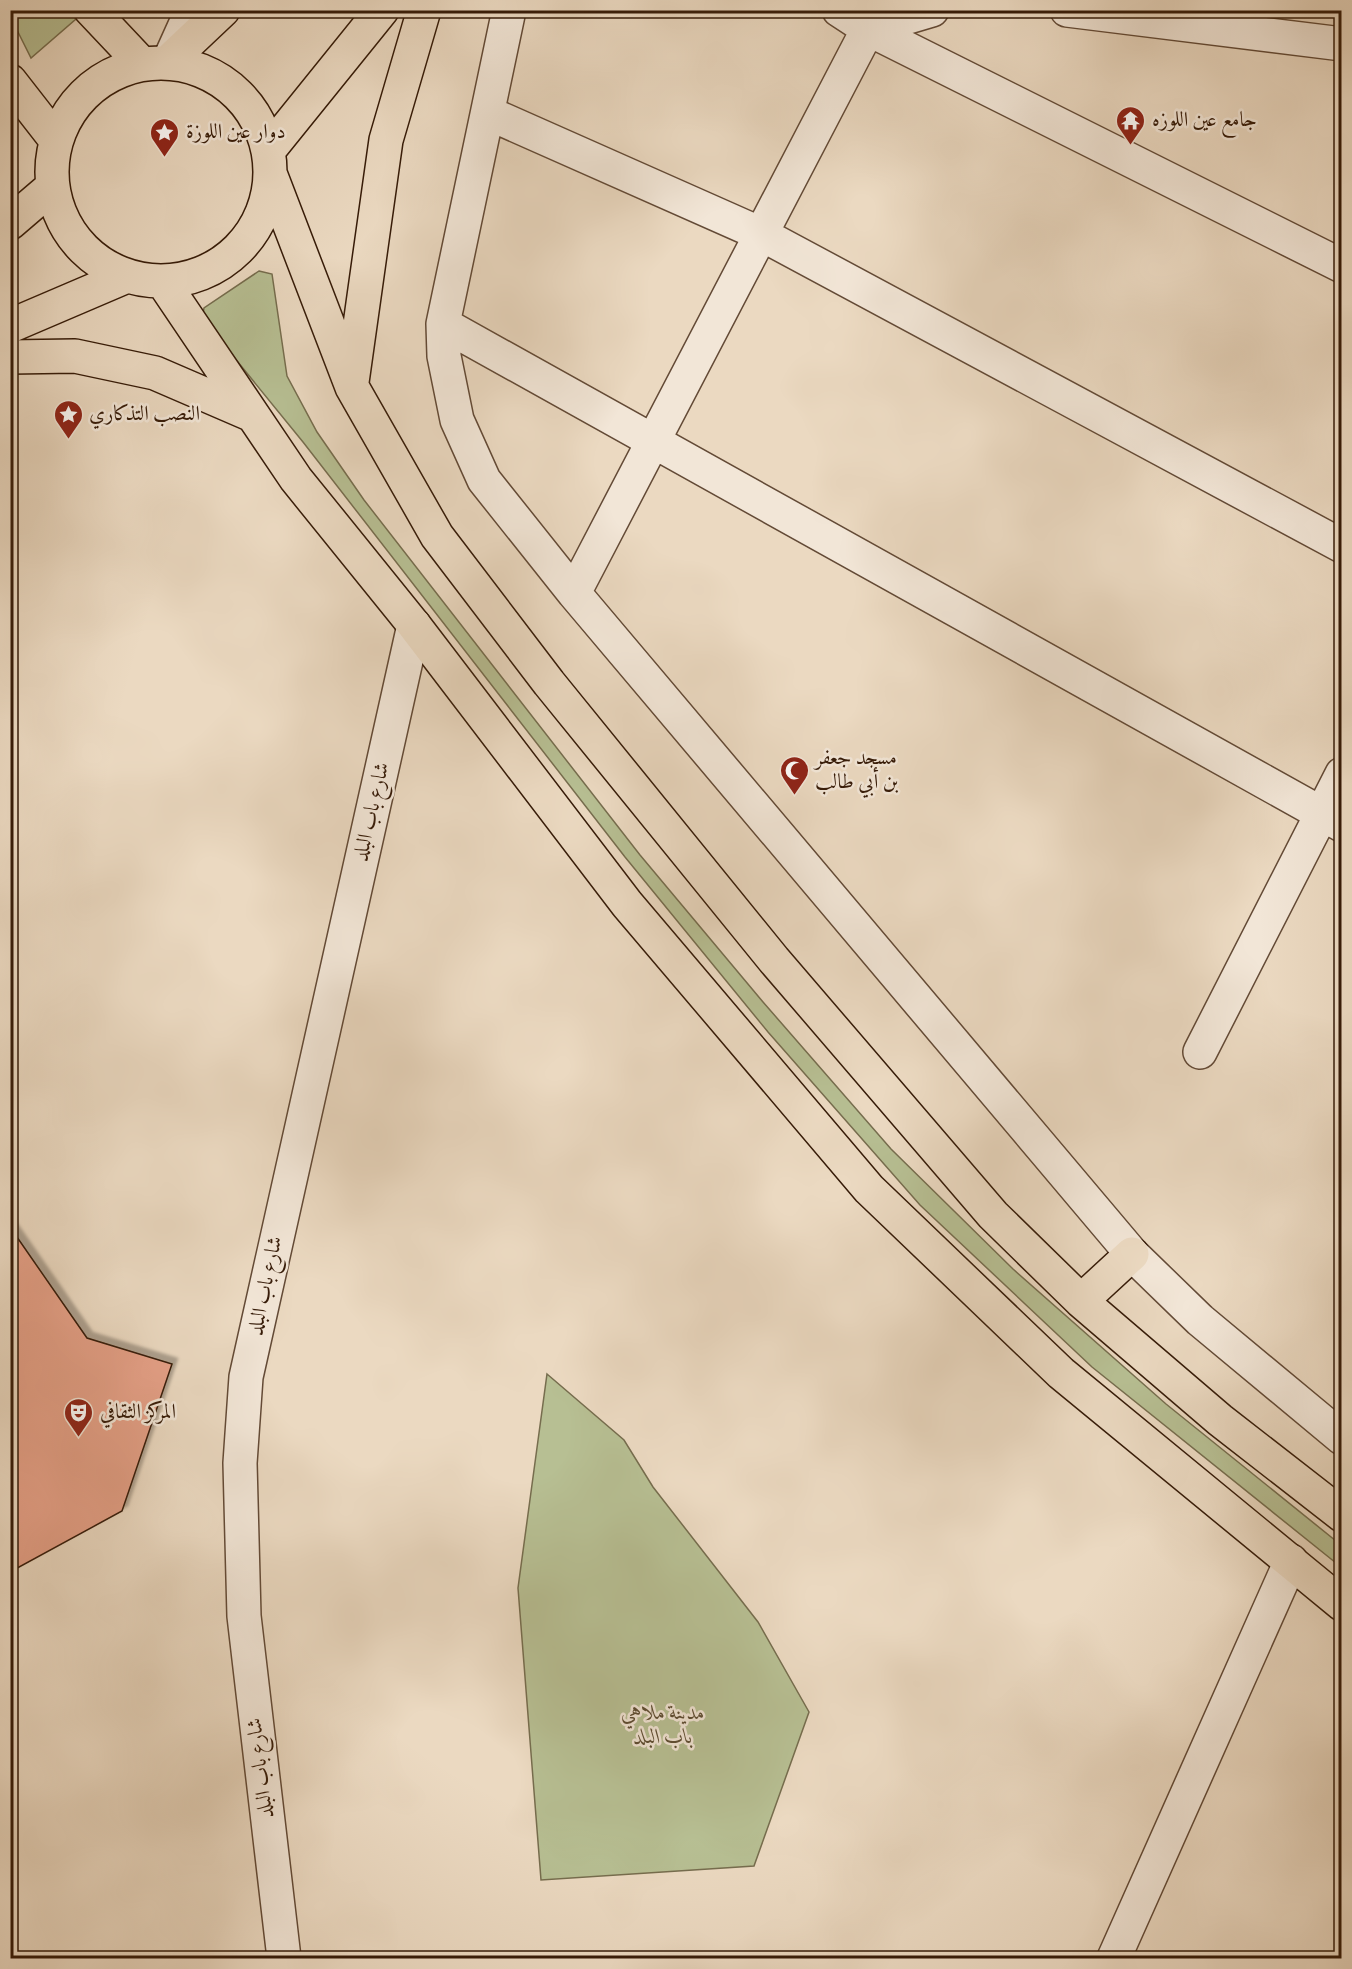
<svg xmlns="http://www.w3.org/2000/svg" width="1352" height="1969" font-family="Vollkorn,Amiri,serif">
	<defs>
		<filter id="shadow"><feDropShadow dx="5.5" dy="-5.5" stdDeviation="1.5" flood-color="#0004"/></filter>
	</defs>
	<rect width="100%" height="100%" fill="#ebd9c1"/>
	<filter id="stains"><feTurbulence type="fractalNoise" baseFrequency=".00333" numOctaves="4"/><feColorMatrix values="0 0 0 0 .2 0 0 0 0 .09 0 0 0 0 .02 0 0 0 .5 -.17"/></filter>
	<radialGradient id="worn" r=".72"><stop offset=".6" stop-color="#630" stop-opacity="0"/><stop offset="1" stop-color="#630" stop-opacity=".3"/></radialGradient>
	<path fill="#b7bf93" stroke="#766d4e" stroke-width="1.5" d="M10,11H65L76,19L31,58L11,18Z
		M259,271L272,274L287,376L317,432L364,500L640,855L763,1002L891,1149L1013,1269L1166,1404L1341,1545V1567L1092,1367L920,1205L768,1032L625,857L303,442L202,318L204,308Z
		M547,1374L624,1440L653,1487L758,1622L809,1712L754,1866L541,1880L518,1588Z"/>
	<path fill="#e5a087" stroke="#361b08" stroke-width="1.5" filter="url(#shadow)" d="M10,1227L87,1338L172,1364L122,1511L10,1572Z"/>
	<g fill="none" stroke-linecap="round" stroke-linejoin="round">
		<defs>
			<path id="minor" d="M509,10L443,324L444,356L457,420L484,480L574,593L1132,1254L1200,1320L1342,1438
				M839,10L868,29L1342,266
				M1067,10L1342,44
				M169,61L192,10
				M488,113L761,234L1342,546
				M443,324L1342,825
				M574,593L868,29L932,10
				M1200,1052L1342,774
				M284,1958L244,1616L240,1463L246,1377L414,625
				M1114,1958L1291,1561"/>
			<path id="major" d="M91,10L142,64
				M168,62L223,10
				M52 172a109 109 0 1 1 218 0a109 109 0 1 1-218 0Z
				M10,81L56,140
				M269,150L382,10
				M271,176L352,387L437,536L549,683L774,960L993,1215L1081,1301L1220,1420L1342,1515
				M10,223L52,187
				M163,282L296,479L414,625L627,904L869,1189L1061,1373L1342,1604
				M10,326L127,276
				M10,357L75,356L155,373L250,414
				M352,382L386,140L424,10
				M1081,1301L1132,1254"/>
		</defs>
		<use href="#minor" stroke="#634a36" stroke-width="36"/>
		<use href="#major" stroke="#361b08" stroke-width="36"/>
		<use href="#minor" stroke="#f2e6d7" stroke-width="33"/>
		<use href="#major" stroke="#ebd9c1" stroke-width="33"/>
	</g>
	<defs>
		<symbol id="temple-pin" viewBox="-11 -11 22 30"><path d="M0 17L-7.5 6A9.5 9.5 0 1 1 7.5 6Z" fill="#8f2418" stroke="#f2e6d7"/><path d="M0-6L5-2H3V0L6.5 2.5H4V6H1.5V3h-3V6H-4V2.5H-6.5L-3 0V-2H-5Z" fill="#fff"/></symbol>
		<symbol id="sight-pin" viewBox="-11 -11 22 30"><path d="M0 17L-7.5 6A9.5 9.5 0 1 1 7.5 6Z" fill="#8f2418" stroke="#f2e6d7"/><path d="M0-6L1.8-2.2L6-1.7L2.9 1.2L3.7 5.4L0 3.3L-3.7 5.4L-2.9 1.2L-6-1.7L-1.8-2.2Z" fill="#fff"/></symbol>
		<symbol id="mosque-pin" viewBox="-11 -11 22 30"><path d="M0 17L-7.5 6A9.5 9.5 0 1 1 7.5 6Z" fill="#8f2418" stroke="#f2e6d7"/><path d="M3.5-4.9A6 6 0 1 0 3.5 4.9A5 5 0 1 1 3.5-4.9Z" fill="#fff"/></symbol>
		<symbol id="theatre-pin" viewBox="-11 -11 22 30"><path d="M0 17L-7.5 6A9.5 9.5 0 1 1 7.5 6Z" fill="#8f2418" stroke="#f2e6d7"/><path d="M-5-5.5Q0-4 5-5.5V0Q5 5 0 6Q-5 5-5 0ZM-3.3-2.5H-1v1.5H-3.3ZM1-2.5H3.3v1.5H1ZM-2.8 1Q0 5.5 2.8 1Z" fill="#fff"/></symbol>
	</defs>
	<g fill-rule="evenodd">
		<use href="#temple-pin" x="1114" y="104" width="33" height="45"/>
		<use href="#sight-pin" x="148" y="116" width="33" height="45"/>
		<use href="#sight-pin" x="52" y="398" width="33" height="45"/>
		<use href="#mosque-pin" x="778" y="754" width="33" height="45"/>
		<use href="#theatre-pin" x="62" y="1396" width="33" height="45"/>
	</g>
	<g text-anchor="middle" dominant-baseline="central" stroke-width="5" stroke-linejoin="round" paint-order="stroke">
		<g font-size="21" fill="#361b08" stroke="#f2e6d7" text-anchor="start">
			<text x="1152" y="120">جامع عين اللوزه</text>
			<text x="186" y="132">دوار عين اللوزة</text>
			<text x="89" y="414">النصب التذكاري</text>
			<text x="815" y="758">مسجد جعفر<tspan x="815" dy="24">بن أبي طالب</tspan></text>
			<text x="100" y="1412">المركز الثقافي</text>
		</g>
		<g font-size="21" fill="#361b08" stroke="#f2e6d7">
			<text transform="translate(372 812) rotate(-77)">شارع باب البلد</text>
			<text transform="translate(266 1286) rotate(-78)">شارع باب البلد</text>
			<text transform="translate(261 1768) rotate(-97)">شارع باب البلد</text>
		</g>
		<g font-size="21" font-style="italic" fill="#5d4c32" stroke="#f2e6d7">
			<text x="663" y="1713">مدينة ملاهي<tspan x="663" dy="24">باب البلد</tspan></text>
		</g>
	</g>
	<rect width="1352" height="1969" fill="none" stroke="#ebd9c1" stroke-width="36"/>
	<rect x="12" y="12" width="1328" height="1945" fill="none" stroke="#361b08" stroke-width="3"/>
	<rect x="18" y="18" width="1316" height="1933" fill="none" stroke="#361b08" stroke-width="1.5"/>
	<rect width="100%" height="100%" filter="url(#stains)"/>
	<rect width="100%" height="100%" fill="url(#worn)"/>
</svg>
